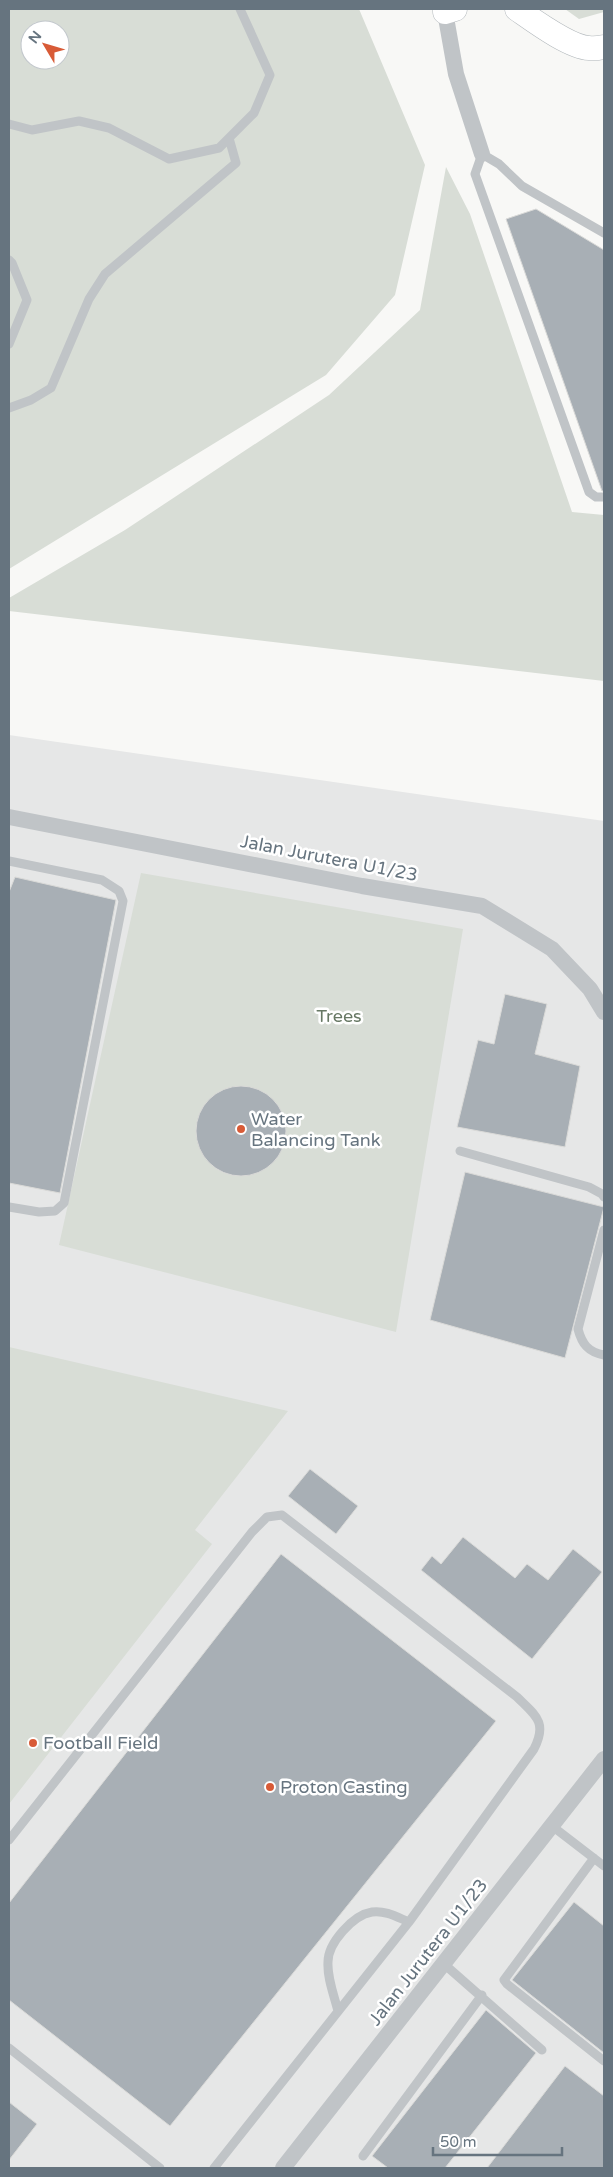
<svg xmlns="http://www.w3.org/2000/svg" width="613" height="2177" font-family="'Varela Round',sans-serif">
	<rect width="100%" height="100%" fill="#f8f8f6"/>
	<path fill="#e6e7e7" d="M9,735L604,821V2168H9Z"/>
	<path fill="#d8ddd6" fill-rule="evenodd" d="M9,9H359L425,165L395,295L326,375L9,569ZM30,30H60V60H30Z
		M565,9H604V12L579,19Z
		M446,167L470,214L572,512L604,515V681L9,611V598L125,530L329,395L420,310Z
		M141,873L463,929L396,1332L59,1245ZM243,1086C274,1093 295,1115 282,1147C277,1161 266,1170 252,1174C195,1190 168,1097 243,1086Z
		M9,1347L288,1411L195,1530L212,1544L9,1804Z"/>
	<path fill="#a8afb5" stroke="#dadad8" d="M536,209L604,250V491H602L506,219Z
		M15,877L116,900L60,1193L9,1183V892Z
		M505,994L547,1004L535,1054L580,1066L565,1147L457,1127L478,1040L494,1044Z
		M196 1131a45 45 0 1 1 90 0a45 45 0 1 1-90 0Z
		M465,1172L604,1207L565,1358L430,1320Z
		M310,1469L358,1506L336,1534L288,1496Z
		M463,1537L515,1578L527,1564L548,1580L573,1549L602,1572L532,1659L421,1570L432,1556L441,1564Z
		M281,1554L496,1721L170,2126L9,2000V1903Z
		M574,1902L604,1926V2053L512,1980Z
		M486,2010L536,2053L445,2168H388L372,2156Z
		M565,2066L604,2096V2168H487Z
		M9,2102L37,2124L9,2160Z"/>
	<g fill="none" stroke-linecap="round" stroke-linejoin="round">
		<defs>
			<path id="secondary" d="M445,9V12L455,9
				M517,9C533,20 569,47 589,48C594,49 599,48 604,47"/>
		</defs>
		<use href="#secondary" stroke="#b2b8bc" stroke-width="25"/>
		<path stroke="#c0c4c7" stroke-width="9" d="M9,124L32,130L79,121L109,128L169,159L219,148L254,113L270,75L240,9
			M604,233L522,186L499,164L482,154L475,174L589,492L596,497H604
			M9,260L12,263L27,300L9,344
			M9,408L31,400L51,388L89,299L105,274L236,163L229,138
			M9,861L102,880L119,891L123,901L64,1203L55,1211L39,1212L9,1207
			M460,1151L589,1187L602,1194L604,1197
			M604,1230L578,1329C582,1344 588,1352 604,1355
			M552,1826L604,1866
			M9,1840L252,1532L267,1517L282,1515L517,1697C535,1715 548,1722 534,1749L409,1922L214,2168
			M594,1858L504,1980L507,1984L604,2061
			M444,1964L542,2050
			M338,2011C334,1995 327,1978 328,1962C328,1943 353,1915 372,1912C385,1910 397,1917 409,1922
			M9,2048L160,2168
			M363,2156L482,1995"/>
		<path stroke="#c0c4c7" stroke-width="16" d="M447,9L445,12L456,74L482,154
			M9,817L362,886L482,906L552,949L590,989L604,1012
			M283,2168L604,1759"/>
		<use href="#secondary" stroke="#fff" stroke-width="24"/>
	</g>
	<g fill="#d85b37" stroke="#fff" stroke-width="2">
		<circle cx="241" cy="1129" r="5"/>
		<circle cx="33" cy="1743" r="5"/>
		<circle cx="270" cy="1787" r="5"/>
	</g>
	<g text-anchor="middle" dominant-baseline="central" stroke-width="5" stroke-linejoin="round" paint-order="stroke">
		<g font-size="18" fill="#66747f" stroke="#fff">
			<text transform="translate(329 858) rotate(11)">Jalan Jurutera U1/23</text>
			<text transform="translate(428 1952) rotate(-52)">Jalan Jurutera U1/23</text>
		</g>
		<g font-size="18" fill="#677864" stroke="#fff">
			<text x="339" y="1016">Trees</text>
		</g>
		<g font-size="18" fill="#66747f" stroke="#fff" text-anchor="start">
			<text x="251" y="1119">Water<tspan x="251" dy="21">Balancing Tank</tspan></text>
			<text x="43" y="1743">Football Field</text>
			<text x="280" y="1787">Proton Casting</text>
		</g>
	</g>
	<rect width="613" height="2177" fill="none" stroke="#66747f" stroke-width="20"/>
	<g transform="translate(45 45) rotate(308)"><circle r="24" fill="#ffffff" stroke="#c2c7cc"/>
	<path d="M0-4L9 19L0 12L-9 19Z" fill="#d85b37"/>
	<text y="-8" font-size="14" font-weight="bold" text-anchor="middle" fill="#66747f">N</text>
	</g>
	<path d="M433 2147v8h129v-8" fill="none" stroke="#66747f" stroke-width="2.5"/>
	<text x="440" y="2147" font-size="15" fill="#66747f" stroke="#ffffff" stroke-width="4" paint-order="stroke">50 m</text>
</svg>
